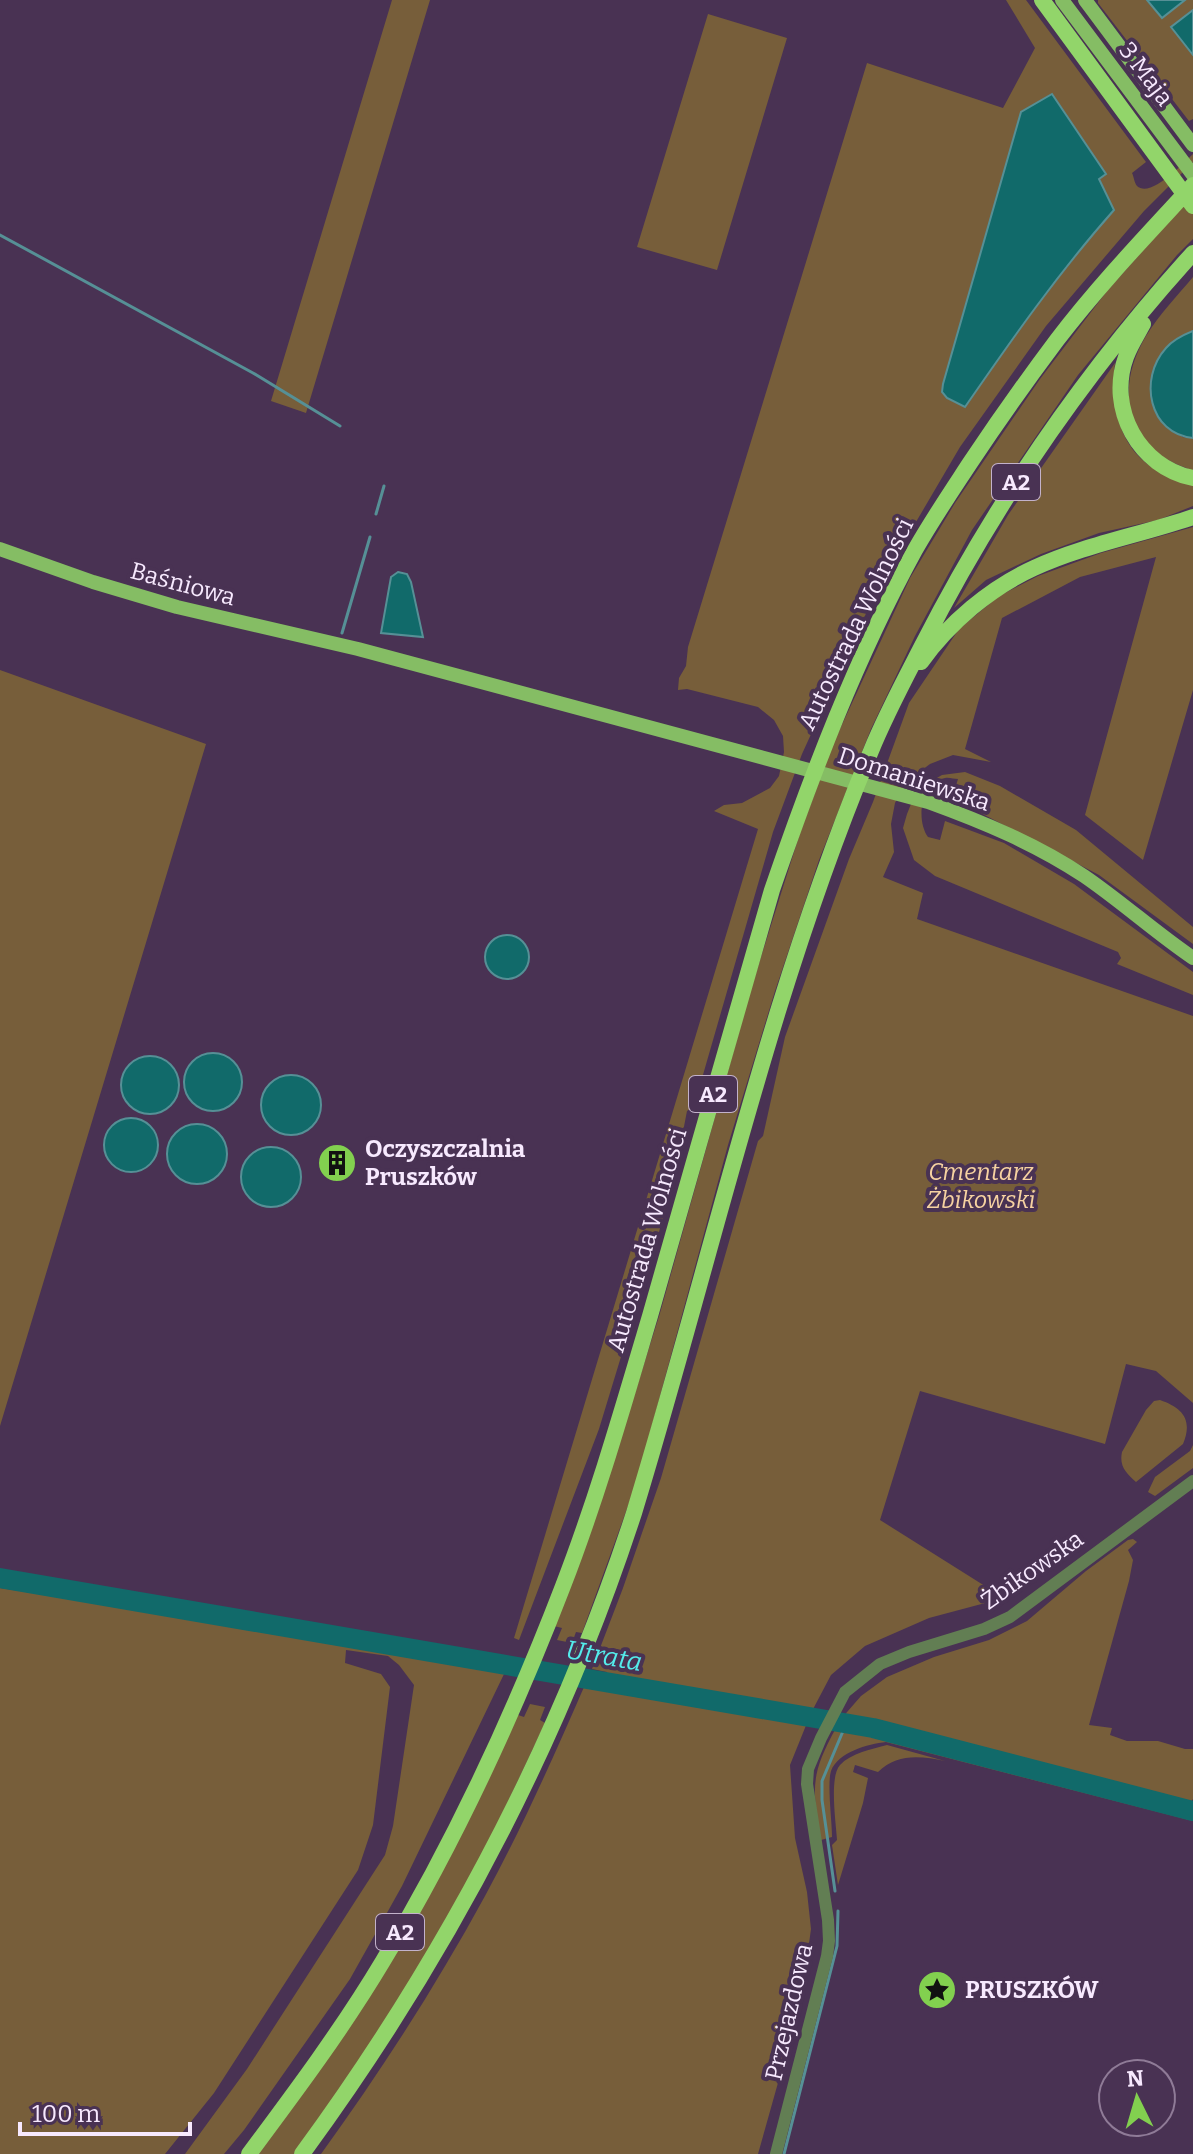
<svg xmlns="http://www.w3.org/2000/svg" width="1193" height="2154" font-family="Bitter,serif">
	<rect width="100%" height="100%" fill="#493253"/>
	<path fill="#775e3a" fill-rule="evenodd" d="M392,0H430L306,413L271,401Z
		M1006,0H1026L1146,162L1132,173C1134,177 1134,182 1137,186C1151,199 1184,162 1193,154V162L1144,211L1046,326L960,447L879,585L802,754L773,832L694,1106L687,1111L675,1173L659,1232L599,1429L519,1640L514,1638L758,829L714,811L724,805L742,803L770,788L779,776L784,752L783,736L774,720L758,707L687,689L678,690L679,678L686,666L688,647L867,63L1003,108L1035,48ZM1052,94L1106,174L1099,178L1114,210C1059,272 1013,339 965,406L942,392L943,384L1021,112Z
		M1098,0H1147L1162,18L1185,0H1193V10L1171,27L1193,55V119L1189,121L1098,3Z
		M708,14L787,38L717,270L637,247Z
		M1193,197V239L1177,255L1078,375L972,530L915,636L871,729L819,860L775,991L728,1145L637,1481L582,1633L576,1632L572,1643L557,1640L562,1628L554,1626L629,1412L660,1313L751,989L800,833L833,744L910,578L955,503L1040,379L1107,291L1171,219Z
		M1193,277V331L1183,335L1165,349L1182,437L1193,438V471C1182,466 1169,462 1159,454C1120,423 1122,376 1146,336C1159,315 1177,296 1193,277Z
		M1115,363C1110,402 1118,449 1157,470C1167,476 1181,479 1193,483V506L1158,520L1099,533L1041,554L986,580L954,608L1008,515Z
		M1193,527V690L1143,860L1085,815L1156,557L1080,577L1002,618L965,749L991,762L953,755L930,764L906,782L895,803L891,824L894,852L883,877L923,893L917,919L1193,1016V1403L1156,1371L1126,1364L1105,1444L920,1391L880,1520L1004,1598L929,1618L865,1646L831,1675L811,1713L790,1765L795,1838L807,1892L811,1929L801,2001L758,2154H321C381,2071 436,1986 485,1896C522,1828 553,1758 584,1687L602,1689L607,1672L592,1669L623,1588L661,1478L758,1141L763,1136L785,1037L849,859L873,802L909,703L959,629L999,596L1038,576L1101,553Z
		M0,670L206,744L0,1426Z
		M965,772L1000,786L1076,830L1193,927V944L1099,875L952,798L958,779C954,779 949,777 945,778C920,783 916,820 928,837L940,840L945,821L1004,843L1074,884L1193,972V995L1117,964L1121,958L1118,952L935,876L914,860L903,828L907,814L915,794L928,783L942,775Z
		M1160,1400C1183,1408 1193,1420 1183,1444L1136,1482C1126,1473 1119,1466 1122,1452L1146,1410L1154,1401Z
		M1193,1445V1468L1155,1496L1148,1492L1155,1477L1190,1451Z
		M1133,1539L1137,1542L1128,1550L1133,1560L1129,1581L1089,1725L1112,1728L1110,1735L1127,1741H1158L1185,1749H1193V1799L1190,1803L921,1734L841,1719L861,1696L887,1677L934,1657L989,1640L1027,1621L1086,1571L1128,1540Z
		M0,1588L347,1641L505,1672L402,1886L350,1979L244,2130L224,2154H185L247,2069L385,1855L393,1826L414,1685L399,1665L388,1656L346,1650L345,1663L381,1674L390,1687L373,1825L358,1870L214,2093L165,2154H0Z
		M530,1704L545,1707L540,1720L545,1723C509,1800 473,1878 429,1951C387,2021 341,2088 294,2154H258L305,2090L518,1715L524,1717Z
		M836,1728L913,1743L1193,1816V1821L886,1742C868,1744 838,1752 831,1771C827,1784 832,1821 832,1837L821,1840C812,1788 810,1775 836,1728Z
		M887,1745L945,1761C921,1756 897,1753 878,1772L855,1765L853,1772L868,1778L863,1803L838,1885L832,1845L837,1840C836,1823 829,1777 840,1765C851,1753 872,1749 887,1745Z"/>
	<path fill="#116a6a" stroke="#569096" stroke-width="2" d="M1147,0H1185L1162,18Z
		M1193,10V55L1171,27Z
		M1052,94L1106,174L1099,179L1114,210C1059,272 1012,339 965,407L947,398L942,392L943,384L1021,112Z
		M1193,331V438C1149,434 1138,379 1166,348C1173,340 1183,335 1193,331Z
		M398,572L407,574L411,582L423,637L381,633L391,577Z
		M485 957a22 22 0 1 1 44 0a22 22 0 1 1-44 0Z
		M184 1082a29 29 0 1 1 58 0a29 29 0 1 1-58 0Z
		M121 1085a29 29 0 1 1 58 0a29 29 0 1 1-58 0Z
		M261 1105a30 30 0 1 1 60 0a30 30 0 1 1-60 0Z
		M104 1145a27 27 0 1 1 54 0a27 27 0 1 1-54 0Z
		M167 1154a30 30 0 1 1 60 0a30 30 0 1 1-60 0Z
		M241 1177a30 30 0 1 1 60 0a30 30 0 1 1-60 0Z"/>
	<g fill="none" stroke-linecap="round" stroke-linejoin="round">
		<path stroke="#569096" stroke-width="3" d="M0,235L253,373L340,426
			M376,514L384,486
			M342,633L370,537
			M1190,1810L1193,1804
			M835,1891L822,1800V1781L846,1724
			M784,2154L837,1946L838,1911"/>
		<path stroke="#116a6a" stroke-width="20" d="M0,1578L873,1728L1193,1811"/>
		<path stroke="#627e53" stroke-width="12" d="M776,2154L827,1956L829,1941L828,1920L807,1784L808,1769L821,1738L845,1692L880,1664L909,1652L984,1629L1010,1617L1193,1481"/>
		<path stroke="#85bd64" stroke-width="14" d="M1062,0L1193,175
			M1085,0L1193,145
			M0,549L93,582L177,607L358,649L928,802C983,822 1036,844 1084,876C1122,902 1156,933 1193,958"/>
		<path stroke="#92d56a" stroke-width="16" d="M1042,0L1193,206
			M1143,324C1137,335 1130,346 1126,357C1107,409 1139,467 1193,478
			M921,662C949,623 990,588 1034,568C1084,545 1140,535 1193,517
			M249,2154C296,2091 343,2028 383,1961C455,1842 513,1716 563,1586C597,1498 623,1407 650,1316C691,1174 730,1032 772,890C812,774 856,658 915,550C932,520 951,492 970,463C998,421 1027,380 1057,340C1099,285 1147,235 1193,185
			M302,2154C445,1959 559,1743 634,1513C712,1258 768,997 871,751C886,714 905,679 923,644C995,503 1086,371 1193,253"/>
	</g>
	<defs>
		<symbol id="building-disc" viewBox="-11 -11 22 22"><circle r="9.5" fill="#82d04f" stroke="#493253"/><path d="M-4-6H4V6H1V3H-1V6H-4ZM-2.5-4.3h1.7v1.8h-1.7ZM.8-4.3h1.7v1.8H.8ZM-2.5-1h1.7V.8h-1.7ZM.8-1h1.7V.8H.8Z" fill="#111"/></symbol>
		<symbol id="sight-disc" viewBox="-11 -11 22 22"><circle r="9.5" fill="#82d04f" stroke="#493253"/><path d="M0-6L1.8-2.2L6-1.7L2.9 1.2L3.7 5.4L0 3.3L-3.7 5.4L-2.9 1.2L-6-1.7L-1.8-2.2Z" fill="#111"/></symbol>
	</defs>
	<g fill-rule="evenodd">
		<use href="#building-disc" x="315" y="1141" width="44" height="44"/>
		<use href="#sight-disc" x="915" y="1968" width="44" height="44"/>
	</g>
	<g text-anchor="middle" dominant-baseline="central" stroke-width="8" stroke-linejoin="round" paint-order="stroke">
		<g fill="#493253" stroke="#c3b2cb" stroke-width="2">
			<rect x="992" y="464" width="48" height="36" rx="6"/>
			<rect x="689" y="1076" width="48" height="36" rx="6"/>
			<rect x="376" y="1914" width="48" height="36" rx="6"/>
		</g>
		<g font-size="22" font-weight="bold" fill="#f7e9fe">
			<text x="1016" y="482">A2</text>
			<text x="713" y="1094">A2</text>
			<text x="400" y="1932">A2</text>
		</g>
		<g font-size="24" fill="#f7e9fe" stroke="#493253">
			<text transform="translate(1146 74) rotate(53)">3 Maja</text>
			<text transform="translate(183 584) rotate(15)">Baśniowa</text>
			<text transform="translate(856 624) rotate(-64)">Autostrada Wolności</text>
			<text transform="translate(914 779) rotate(18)">Domaniewska</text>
			<text transform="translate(647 1240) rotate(-74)">Autostrada Wolności</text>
			<text transform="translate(1032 1570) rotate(-35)">Żbikowska</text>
			<text transform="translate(789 2012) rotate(-77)">Przejazdowa</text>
		</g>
		<g font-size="24" font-weight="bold" fill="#f7e9fe" stroke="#493253" text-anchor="start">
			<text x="365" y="1149">Oczyszczalnia<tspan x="365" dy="28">Pruszków</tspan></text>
			<text x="965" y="1990">PRUSZKÓW</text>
		</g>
		<g font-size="24" font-style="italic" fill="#f6d2a1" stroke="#493253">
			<text x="981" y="1172">Cmentarz<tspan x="981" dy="28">Żbikowski</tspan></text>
		</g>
		<g font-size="26" font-style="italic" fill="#54ecec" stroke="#493253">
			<text transform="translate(604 1656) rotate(10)">Utrata</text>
		</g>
	</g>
	<g transform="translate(1137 2098) rotate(355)"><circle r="38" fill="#493253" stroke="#8f7b97" stroke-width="2"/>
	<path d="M0-6L14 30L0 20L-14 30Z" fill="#82d04f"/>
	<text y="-12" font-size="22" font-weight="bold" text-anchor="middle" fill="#f7e9fe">N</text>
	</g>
	<path d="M20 2122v12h170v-12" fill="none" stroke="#f7e9fe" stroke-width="4"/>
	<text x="32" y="2122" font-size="24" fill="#f7e9fe" stroke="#493253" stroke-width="6" paint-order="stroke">100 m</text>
</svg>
